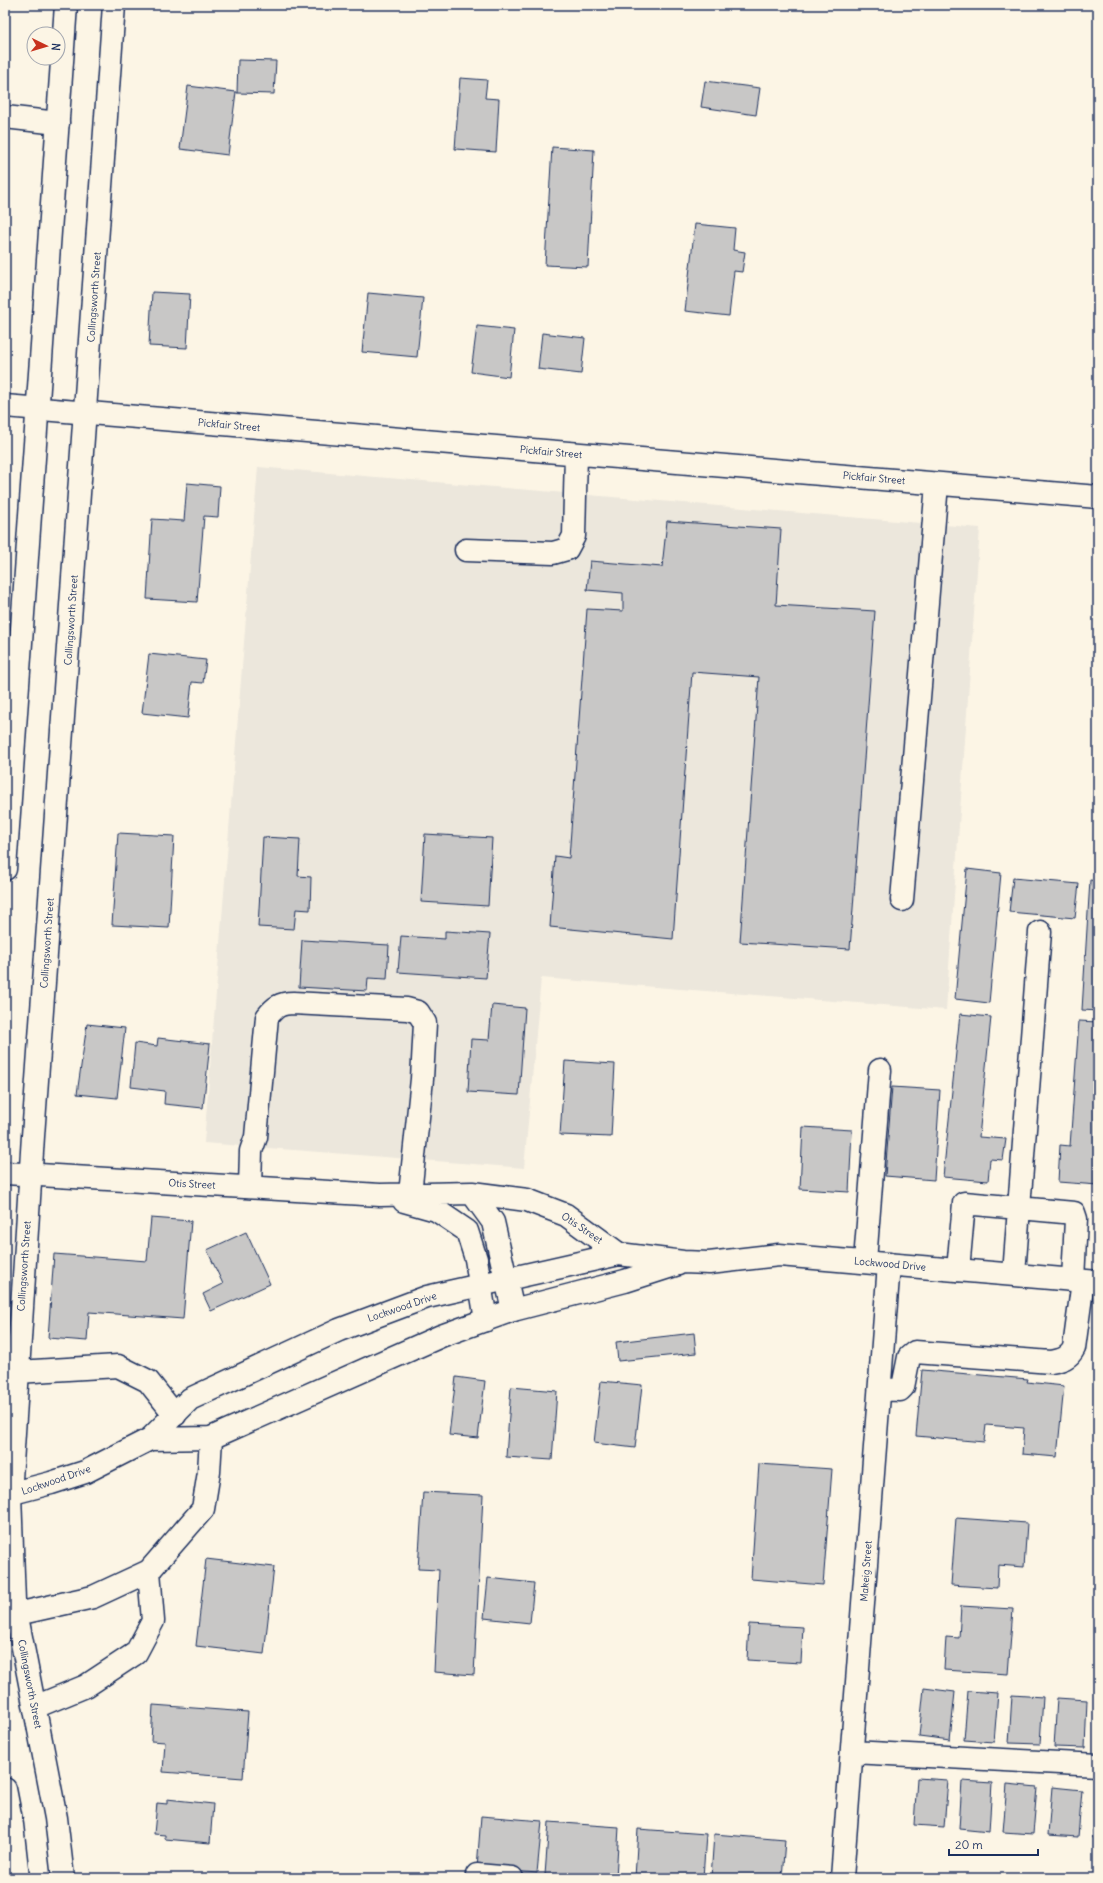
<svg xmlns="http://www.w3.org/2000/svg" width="1103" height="1883" font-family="Delius,sans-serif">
	<rect width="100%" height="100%" fill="#fcf5e5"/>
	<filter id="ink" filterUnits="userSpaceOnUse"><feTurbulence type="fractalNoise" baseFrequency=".025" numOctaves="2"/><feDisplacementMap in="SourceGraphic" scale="8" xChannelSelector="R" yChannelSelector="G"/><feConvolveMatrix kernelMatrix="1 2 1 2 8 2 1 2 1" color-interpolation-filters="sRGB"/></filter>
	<g filter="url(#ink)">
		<path fill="#ece7dc" d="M258,467L980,528L946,1010L541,978L524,1168L204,1143Z"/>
		<path fill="#c8c7c6" stroke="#1b2f5e" d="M238,60L276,61L274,94L237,93Z
			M460,78L487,80L485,98L499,99L496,152L455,149Z
			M705,81L760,88L756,115L701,107Z
			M188,86L236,92L228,155L180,149Z
			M552,147L594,150L588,267L545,265Z
			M695,224L735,228L733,250L745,252L742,272L734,271L729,316L685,311Z
			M152,292L190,294L187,348L149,346Z
			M368,293L423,298L417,357L362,352Z
			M477,326L514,330L509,377L471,372Z
			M542,333L585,338L581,374L538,369Z
			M187,483L220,486L218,517L204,516L197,602L147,599L152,519L184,521Z
			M667,521L781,529L776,605L875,611L850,949L740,942L759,677L692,672L673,939L550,927L555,856L569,858L587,609L623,611V593L587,590L590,561L662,567Z
			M149,654L206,660L203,683L192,682L188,718L142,713Z
			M118,833L174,836L169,928L112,925Z
			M425,834L492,838L488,906L421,902Z
			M263,837L300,839L298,876L311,877L310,910L296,909L294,929L258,927Z
			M967,869L1001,873L989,1003L955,999Z
			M1013,878L1079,884L1075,918L1009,912Z
			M1090,880L1098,881V1011L1082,1010Z
			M445,931L490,934L486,978L398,972L401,936L445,939Z
			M302,940L389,945L387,979L368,978L367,991L299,987Z
			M492,1005L525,1008L519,1095L468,1092L471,1039L489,1040Z
			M960,1014L991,1017L979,1137L1006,1139L1003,1160L990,1159L988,1181L943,1177Z
			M1079,1021L1098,1022V1185L1058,1182L1060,1145L1070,1146Z
			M87,1024L125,1028L117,1098L77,1094Z
			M158,1038L210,1044L203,1108L164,1104L165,1091L131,1087L135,1043L157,1046Z
			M565,1061L615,1064L611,1137L560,1135Z
			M892,1087L940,1090L934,1180L885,1176Z
			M803,1127L852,1130L849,1192L800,1189Z
			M151,1218L191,1221L183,1319L89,1312L87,1341L48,1338L54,1254L147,1261Z
			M246,1232L270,1284L211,1311L203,1294L223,1284L207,1250Z
			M694,1333L696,1353L618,1361L616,1342Z
			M922,1370L1028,1379L1027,1382L1064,1386L1057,1457L1022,1454L1024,1428L986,1425L984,1442L916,1436Z
			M456,1377L485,1381L478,1438L449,1435Z
			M601,1381L642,1385L635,1448L594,1443Z
			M511,1387L557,1391L552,1460L506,1457Z
			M759,1464L832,1469L823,1585L751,1579Z
			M423,1492L483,1495L474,1675L434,1672L439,1570L418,1569Z
			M956,1518L1027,1523L1024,1567L998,1565L997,1588L951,1585Z
			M206,1559L274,1567L264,1654L196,1646Z
			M488,1578L534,1583L530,1623L484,1618Z
			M961,1606L1013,1609L1008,1674L944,1670L946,1637L959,1638Z
			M749,1624L803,1627L801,1663L747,1660Z
			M924,1688L955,1692L950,1740L919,1736Z
			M968,1691L998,1693L994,1742L964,1740Z
			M1012,1695L1043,1697L1040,1744L1009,1743Z
			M1057,1698L1087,1700L1085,1748L1054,1747Z
			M153,1705L248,1712L243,1778L163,1772L165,1742L151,1741Z
			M917,1778L948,1780L944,1827L914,1825Z
			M962,1781L992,1783L989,1832L959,1829Z
			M1007,1784L1037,1787L1033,1834L1003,1832Z
			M1052,1787L1082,1790L1078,1837L1048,1835Z
			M1096,1790L1098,1791V1839L1093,1838Z
			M167,1799L213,1804L210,1843L165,1839V1835L154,1834L157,1803L167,1804Z
			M481,1816L542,1821L537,1873L477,1868Z
			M549,1822L619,1827L616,1878L545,1875Z
			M638,1829L706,1834L703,1878H635Z
			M714,1834L785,1840L782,1878H711Z"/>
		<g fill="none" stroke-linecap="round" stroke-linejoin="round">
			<defs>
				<path id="minor" d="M5,117L58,123
					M5,406L1098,497
					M466,550L553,553L567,549L574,536L576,454
					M902,900L937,484
					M5,1173L380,1195L472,1193L527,1200L566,1215L619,1254
					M250,1187L251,1151L256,1137L267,1017C275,1007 280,1003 293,1003L407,1009L418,1012L425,1023L422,1079L410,1194
					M472,1193L493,1222L513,1310
					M404,1201L436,1210L467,1231L476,1259L486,1320
					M865,1261L880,1070
					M958,1270L964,1203L1074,1213L1076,1219L1073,1280
					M1014,1274L1040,932
					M17,1372L118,1366L148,1381L175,1415
					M880,1389L900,1390L903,1387L909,1357L915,1352L1051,1362C1062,1360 1069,1358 1074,1348L1083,1281
					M10,1495L14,1601L56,1818L63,1878
					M17,1614L93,1597L149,1571L203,1509L209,1472L211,1438
					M35,1707L86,1686L136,1653L153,1621L149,1571
					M852,1752L1098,1765
					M5,1789L12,1825L18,1878
					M477,1878V1875L512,1878
					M842,1878L889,1264"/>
				<path id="major" d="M5,869L66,5
					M150,1439L211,1438L441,1336L513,1310L625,1281L678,1264
					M5,1495L51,1483L85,1472L150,1439L190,1399L339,1330L427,1297L619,1254L683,1262L709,1263L779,1255L1098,1282
					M10,1495L33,1136L114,5"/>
			</defs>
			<use href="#minor" stroke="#1b2f5e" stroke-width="25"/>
			<use href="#major" stroke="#1b2f5e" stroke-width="25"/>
			<use href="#minor" stroke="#fcf5e5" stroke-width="22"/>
			<use href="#major" stroke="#fcf5e5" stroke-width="22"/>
		</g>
	</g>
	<g text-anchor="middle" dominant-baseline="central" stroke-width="3" stroke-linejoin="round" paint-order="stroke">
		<g font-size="10" fill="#1b2f5e" stroke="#fcf5e5">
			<text transform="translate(94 297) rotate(-86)">Collingsworth Street</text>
			<text transform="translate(229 425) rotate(5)">Pickfair Street</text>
			<text transform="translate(551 452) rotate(5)">Pickfair Street</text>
			<text transform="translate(874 478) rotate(5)">Pickfair Street</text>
			<text transform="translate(71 620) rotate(-86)">Collingsworth Street</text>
			<text transform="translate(47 943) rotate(-86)">Collingsworth Street</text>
			<text transform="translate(192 1184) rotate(3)">Otis Street</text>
			<text transform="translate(582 1228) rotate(34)">Otis Street</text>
			<text transform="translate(890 1264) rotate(5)">Lockwood Drive</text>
			<text transform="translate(24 1266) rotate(-86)">Collingsworth Street</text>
			<text transform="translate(402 1307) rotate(-19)">Lockwood Drive</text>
			<text transform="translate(56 1480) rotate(-19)">Lockwood Drive</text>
			<text transform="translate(866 1571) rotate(-86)">Makeig Street</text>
			<text transform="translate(30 1684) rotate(79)">Collingsworth Street</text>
		</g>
	</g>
	<rect width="1103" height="1883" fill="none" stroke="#fcf5e5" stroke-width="20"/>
	<rect x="10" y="10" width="1083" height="1863" fill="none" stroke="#1b2f5e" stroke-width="1.5" filter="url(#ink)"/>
	<g transform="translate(46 46) rotate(95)"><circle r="19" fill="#fcf5e5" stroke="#a2a6af"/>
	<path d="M0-3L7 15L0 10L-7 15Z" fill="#c8321e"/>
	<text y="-6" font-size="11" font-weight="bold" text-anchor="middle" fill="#1b2f5e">N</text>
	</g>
	<path d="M949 1849v6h89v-6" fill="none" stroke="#1b2f5e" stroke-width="2"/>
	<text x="955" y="1849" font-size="12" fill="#1b2f5e" stroke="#fcf5e5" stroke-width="3" paint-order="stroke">20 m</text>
</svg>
